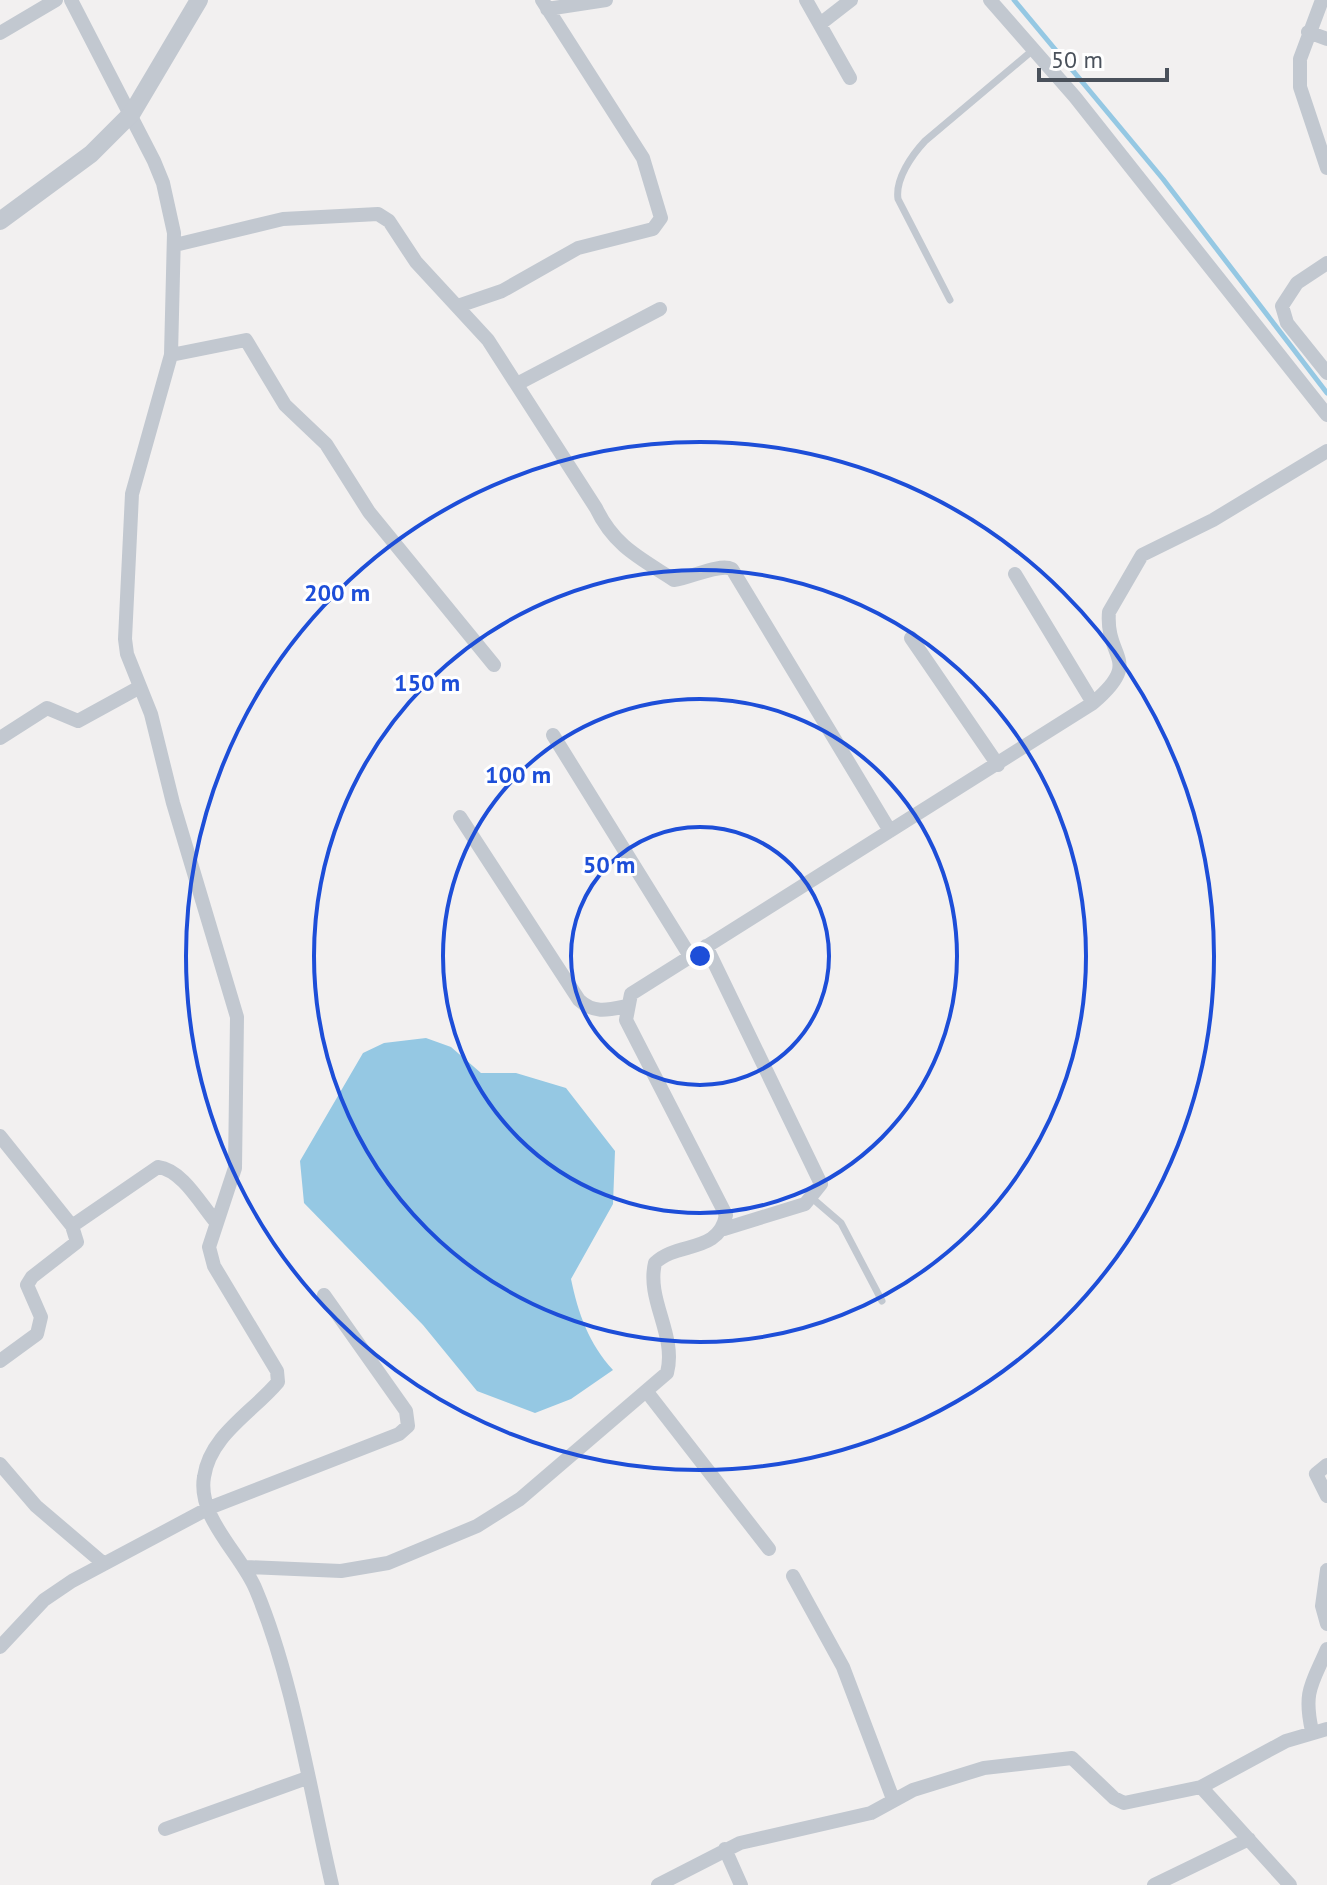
<svg xmlns="http://www.w3.org/2000/svg" width="1327" height="1885" font-family="'PT Sans',sans-serif">
	<rect width="100%" height="100%" fill="#f2f0f0"/>
	<path fill="#95c8e3" d="M426,1038L451,1047L481,1073H516L566,1088L615,1151L613,1204L571,1279C578,1313 589,1344 613,1370L571,1399L535,1413L477,1391L423,1325L304,1203L300,1161L363,1053L384,1043Z"/>
	<g fill="none" stroke-linecap="round" stroke-linejoin="round">
		<path stroke="#95c8e3" stroke-width="5" d="M1014,0L1163,179L1327,393"/>
		<path stroke="#c2c8d0" stroke-width="7" d="M950,300L898,199C895,179 912,155 925,141L1033,50
			M812,1198L841,1223L882,1301"/>
		<path stroke="#c2c8d0" stroke-width="14" d="M71,0L154,161L163,183L174,233L171,355L132,494L125,639L127,654L151,714L173,803L237,1017L235,1168L209,1247L214,1266L277,1371L278,1382C253,1412 210,1435 204,1477C197,1518 242,1555 256,1590C293,1678 310,1791 332,1885
			M806,0L850,78
			M990,0L1075,97L1327,415
			M1322,0L1300,59V87L1327,168
			M547,9L606,0
			M820,24L851,0
			M1308,32L1327,39
			M0,33L56,0
			M175,245L283,219L378,214L389,221L416,262L488,340L596,508C614,546 640,558 674,580C691,578 719,563 732,569L890,831
			M1327,263L1297,283L1282,306L1287,323L1327,373
			M458,306L502,291L578,248L653,229L661,218L643,158L542,0
			M171,355L246,340L285,405L326,444L369,512L494,665
			M517,384L660,309
			M1015,574L1093,703
			M911,638L998,765
			M553,735L690,956
			M0,738L47,708L78,721L140,687
			M460,817L579,1000C594,1014 608,1010 627,1006
			M706,946L821,1184L805,1204L724,1229
			M0,1136L72,1226L158,1167C182,1170 200,1203 215,1221
			M0,1361L37,1334L41,1317L27,1285L32,1277L77,1242L72,1226
			M647,1392L769,1549
			M0,1464L36,1506L104,1564
			M1327,1465L1316,1474L1327,1496
			M246,1567L341,1571L388,1563L477,1526L520,1499L667,1373C677,1335 646,1300 655,1263C677,1241 719,1254 726,1215L626,1020L631,994L1093,703C1144,659 1105,660 1109,612L1142,555L1213,520L1327,451
			M1327,1570L1322,1606L1327,1624
			M793,1576L843,1667L893,1799
			M0,1647L44,1600L72,1581L209,1508L399,1434L408,1426L406,1411L324,1295
			M1312,1731C1303,1691 1312,1684 1327,1649
			M1201,1787L1290,1885
			M165,1829L307,1778
			M725,1849L741,1885
			M658,1885L740,1843L871,1813L913,1790L984,1768L1072,1758L1114,1798L1124,1803L1201,1787L1286,1741L1327,1729
			M1154,1885L1249,1839"/>
		<path stroke="#c2c8d0" stroke-width="18" d="M0,221L91,154L132,113L199,0"/>
	</g>
	<g fill="none" stroke="#1d4ed8" stroke-width="4">
		<circle cx="700" cy="956" r="129"/>
		<circle cx="700" cy="956" r="257"/>
		<circle cx="700" cy="956" r="386"/>
		<circle cx="700" cy="956" r="514"/>
	</g>
	<circle cx="700" cy="956" r="12" fill="#1d4ed8" stroke="#fff" stroke-width="4"/>
	<g font-size="24" text-anchor="middle" font-weight="bold" fill="#1d4ed8" stroke="#fff" stroke-width="6" stroke-linejoin="round" paint-order="stroke">
		<text x="337" y="601">200 m</text>
		<text x="427" y="691">150 m</text>
		<text x="518" y="783">100 m</text>
		<text x="609" y="873">50 m</text>
	</g>
	<path d="M1039 68v12h128v-12" fill="none" stroke="#4a515b" stroke-width="4"/>
	<text x="1051" y="68" font-size="24" fill="#4a515b" stroke="#ffffff" stroke-width="6" paint-order="stroke">50 m</text>
</svg>
